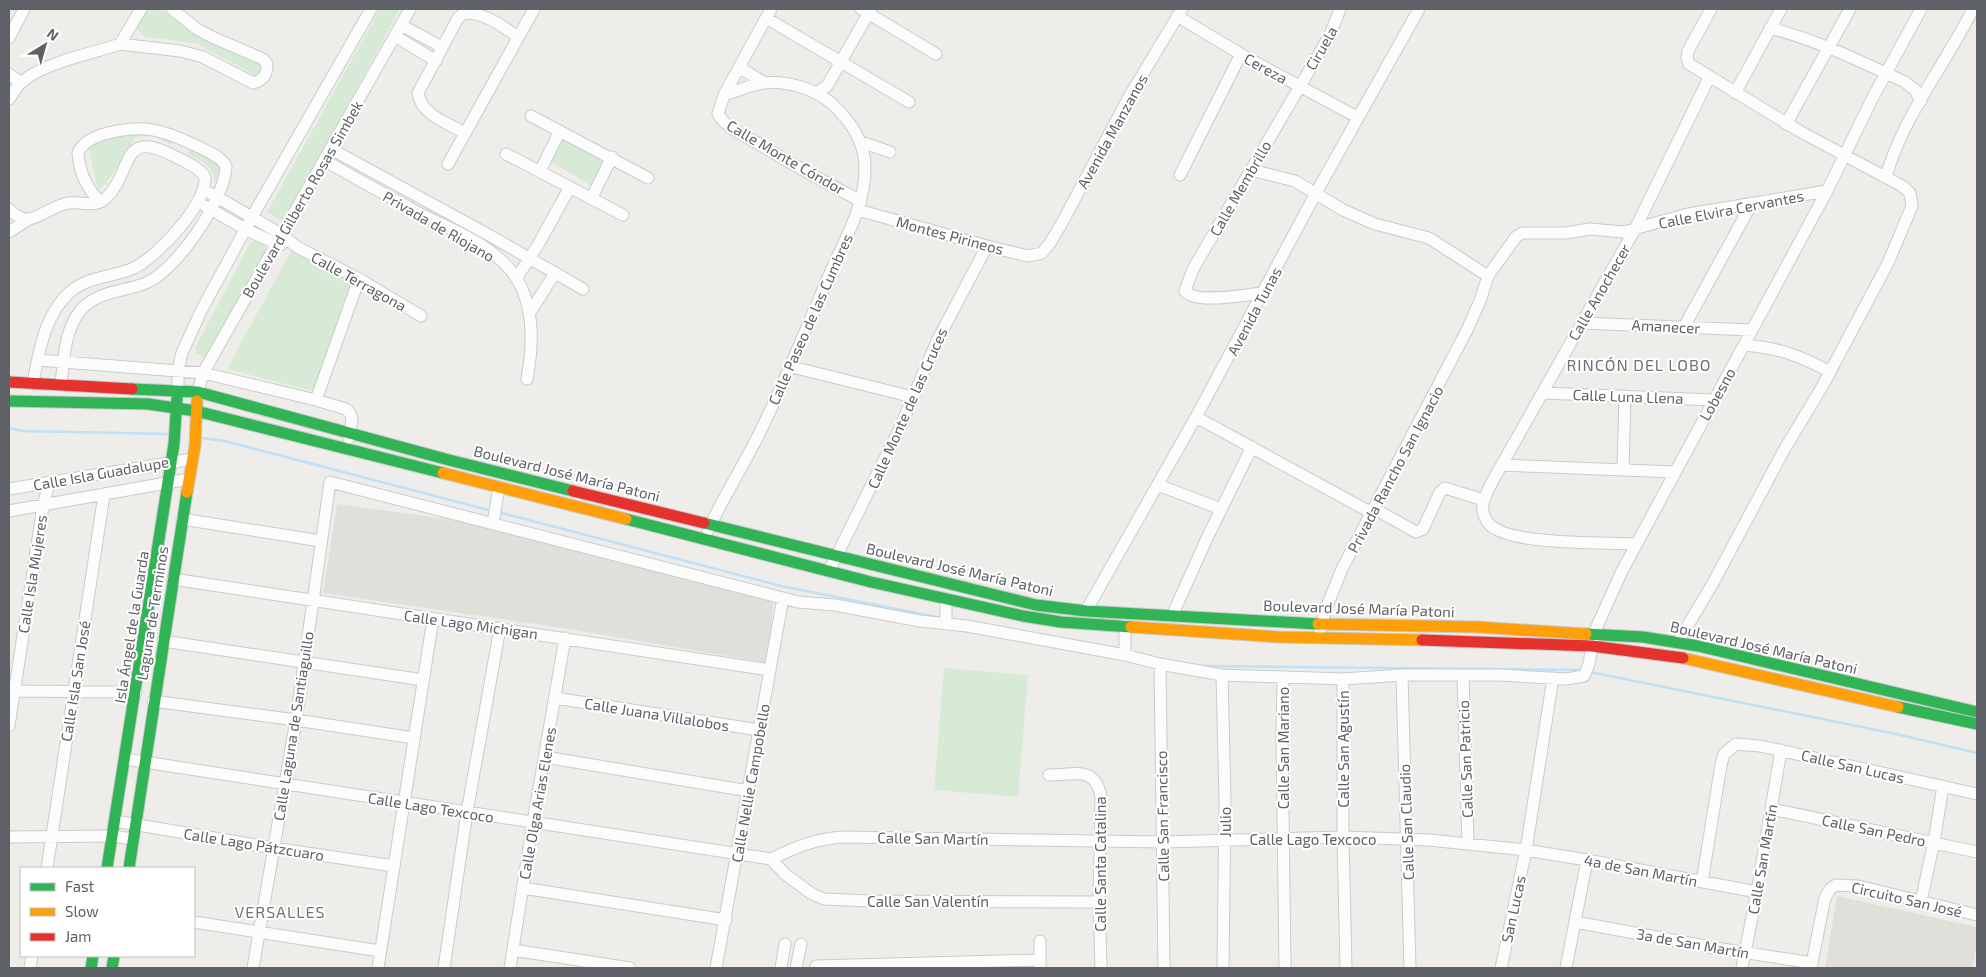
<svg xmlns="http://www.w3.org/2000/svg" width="1986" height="977" font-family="'Exo 2',sans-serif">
	<rect width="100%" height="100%" fill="#eeede9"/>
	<path fill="#e1dfd9" d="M337,504L484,524L774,596L768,663L556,627L323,593Z
		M1837,896L1977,927V942L1972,968H1825Z"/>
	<path fill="#d7ead5" d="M148,9H167L261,61L266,71L256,76L196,43L145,37L135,27Z
		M380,9H400L284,222L267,212Z
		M134,131L175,140L172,145L150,134L135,138L106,184L98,189L88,146Z
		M563,135L606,159L591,185L549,161Z
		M190,148L219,163L223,172L215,183C214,165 201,162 187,153Z
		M255,241L264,245L267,251L209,352L204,357L196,353V346L250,243Z
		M291,251L353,284L313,391L227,369Z
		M944,668L1028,675L1018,797L934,790Z"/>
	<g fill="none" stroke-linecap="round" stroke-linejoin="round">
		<path stroke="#bee0f8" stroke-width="2.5" d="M9,428L23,431L169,434
			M202,438L225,441L492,511
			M498,512L781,586L942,618
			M1203,666L1582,670
			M1590,672L1896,734L1977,753"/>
		<defs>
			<path id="street" d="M771,9L724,95L718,114C726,128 745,136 759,144C792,164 826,183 861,201
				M861,9L936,54
				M1177,16L1249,59L1357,117
				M766,18L909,102
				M401,25L442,47
				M1770,28C1817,40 1862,62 1905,82L1915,90L1921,101
				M395,36L436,61
				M9,38L24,9
				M120,44L180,51L203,57L253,83C263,80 267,75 267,64L263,59L212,37L197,29L172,9
				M740,68L765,83
				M9,74L21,83
				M816,93L827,86L871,9
				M1735,93L1781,9
				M9,99C13,94 16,87 21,83C43,62 92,54 120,44L141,9
				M531,116L648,178
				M1786,124L1850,9
				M465,133C448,123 421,115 418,93L458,18L464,13C484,12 502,26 518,37
				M861,142L890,152
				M331,149L487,234L583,289
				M506,154L623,215
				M324,160C355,178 386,195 417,212C451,230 496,245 517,279C535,309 533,346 527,379
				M448,164L534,9
				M1251,170L1295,181L1343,210L1375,224L1429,238L1488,276L1480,301L1467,330L1342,569L1325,611L1320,630
				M540,171L560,131
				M1180,175L1241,54
				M1886,177C1903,116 1945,65 1973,9
				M210,193L281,234L297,247L359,279L421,316
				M591,199L612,157
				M205,206C225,217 261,240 282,244
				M9,209C13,214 22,220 29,219C39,218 55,205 68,203C80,201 95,208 105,199C134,172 119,127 174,156C184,161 199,167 205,177C207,204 158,256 134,268C114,277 88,276 70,292C45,314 39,351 33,383
				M858,210L987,246L1028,256L1042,253L1050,243L1063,221L1130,95L1182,9
				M9,232L29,219
				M1488,276L1516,237L1522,233H1566L1590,229L1623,232L1688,214L1827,191
				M516,279L538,245L570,187
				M1264,293C1247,294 1196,305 1185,291L1193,269L1330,35L1340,9
				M529,314L555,273
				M1581,323L1752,330
				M1684,327L1752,203
				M1744,345C1779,348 1799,355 1830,372
				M38,360L203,373L316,400L346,409L350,413L352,419L349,438
				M792,367L913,397
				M61,384C64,359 64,332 80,311C96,291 124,292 146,283C176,271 226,198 226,166C221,157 210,153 201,148C164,130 142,122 101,135C91,139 82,143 78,153C79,171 87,190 101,202
				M178,390V370L182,353L201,311L252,217L371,9
				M198,392L203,373L410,9
				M1543,393L1713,400
				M316,400L359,279
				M1196,417L1370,512
				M1502,465L1675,472
				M1623,470L1625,396
				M1158,485L1221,509
				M9,489L193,459
				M1373,508L1416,532L1423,529L1440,492L1445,488L1484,500
				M9,511L189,479
				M182,519L321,541
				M493,523L499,487
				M708,530C723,498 742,468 758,436C784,384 805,331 828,278C843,242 865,208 865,168C865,141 850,120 831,103C815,89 786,80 764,83C750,85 737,91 724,95
				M1636,544C1606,543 1519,544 1496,529C1489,526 1484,518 1483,511C1481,501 1488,491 1492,482L1635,229L1709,78
				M829,571L898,432L938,339L987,246
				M173,579L770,670
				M946,599V624
				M1086,611L1196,417L1316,193L1419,9
				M1172,616L1207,538L1252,447
				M1125,626V655
				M163,641L423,680
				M1678,642L1713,583L1784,450L1822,387L1888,263L1912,206L1910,193L1902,186L1801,132L1689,64L1687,58L1688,51L1711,9
				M1160,664L1164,968
				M1222,675L1225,800L1223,968
				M1402,675L1410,968
				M1463,675L1468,843
				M1283,678L1282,735L1285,968
				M1343,679V837L1346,968
				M9,691L136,692
				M555,698L759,730
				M153,701L296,720L414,738
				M9,726L43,506L49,483
				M545,757L749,791
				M125,759L771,859
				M1049,775C1075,775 1095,765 1101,797L1099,902L1101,968
				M1772,809L1977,852
				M115,821L273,848L394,866
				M9,837L112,836L133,839
				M771,859C796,847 814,839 843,837L1163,842L1343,837L1429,840L1526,850L1587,860L1757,892
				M771,859L785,874L812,894L824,899L870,901L1099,902
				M47,868L104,495
				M1702,882L1721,765L1724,754L1736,744L1760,746L1977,794
				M523,888L726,920
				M1921,901L1934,842L1943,786
				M194,922L380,951
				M1575,922L1716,948L1812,963
				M513,950L630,968
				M816,966L1040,960
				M30,968L32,956
				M253,968L296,720L330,482L798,602L835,605L920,621L967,626L1125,655L1160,664L1222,675L1343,679L1402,675H1501L1566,679L1584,676L1589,664L1594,633L1622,571L1827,191L1873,97L1921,9
				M378,968L433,619
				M444,968L467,812L500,628
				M510,968L533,822L565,638
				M716,968L783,598
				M781,968L785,944
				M796,968L801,944
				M1040,968V941
				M1501,968L1526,850L1553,678
				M1566,968L1587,860
				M1742,968L1757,892L1781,750
				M1811,968L1825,898L1830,889L1836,885L1858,886L1977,915"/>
			<path id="fast" d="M132,389L198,392L449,460L573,491
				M9,401L148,404L196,411L443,473
				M626,519L871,582L1023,616L1061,622L1131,627
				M704,523L1036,605L1086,611L1318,624
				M1586,634L1643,637L1698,646L1977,712
				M1898,707L1977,724
				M107,868L174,444L177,398
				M129,868L187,492
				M91,968L93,956
				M112,968L114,956"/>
			<path id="slow" d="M443,473L626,519
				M187,492L195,446L197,401
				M1318,624L1477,627L1586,634
				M1131,627L1279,637L1422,640
				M1683,658L1898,707"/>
			<path id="jam" d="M9,382L132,389
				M573,491L704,523
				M1422,640L1592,646L1683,658"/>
		</defs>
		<use href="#street" stroke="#cacbcb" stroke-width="13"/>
		<use href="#fast" stroke="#c9c9ca" stroke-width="13"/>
		<use href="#slow" stroke="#c9c9ca" stroke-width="13"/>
		<use href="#jam" stroke="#c9c9ca" stroke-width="13"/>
		<use href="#street" stroke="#fcfcfc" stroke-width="11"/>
		<use href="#fast" stroke="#30b455" stroke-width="11"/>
		<use href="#slow" stroke="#ff9f0a" stroke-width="11"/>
		<use href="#jam" stroke="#e5322d" stroke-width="11"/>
	</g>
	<g text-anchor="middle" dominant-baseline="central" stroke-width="4" stroke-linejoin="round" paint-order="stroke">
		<g font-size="15" fill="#5e6267" stroke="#fff">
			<text transform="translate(1321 48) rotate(-60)">Ciruela</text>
			<text transform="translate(1266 68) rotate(29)">Cereza</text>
			<text transform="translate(1112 131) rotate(-61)">Avenida Manzanos</text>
			<text transform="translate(786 157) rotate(30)">Calle Monte Cóndor</text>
			<text transform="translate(1240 188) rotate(-60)">Calle Membrillo</text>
			<text transform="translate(302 199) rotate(-60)">Boulevard Gilberto Rosas Simbek</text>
			<text transform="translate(1731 209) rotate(-11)">Calle Elvira Cervantes</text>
			<text transform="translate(439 226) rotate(30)">Privada de Riojano</text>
			<text transform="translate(950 235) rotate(15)">Montes Pirineos</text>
			<text transform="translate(359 281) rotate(29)">Calle Terragona</text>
			<text transform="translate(1599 292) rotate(-60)">Calle Anochecer</text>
			<text transform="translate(1254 311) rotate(-62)">Avenida Tunas</text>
			<text transform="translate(810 319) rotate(-66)">Calle Paseo de las Cumbres</text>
			<text transform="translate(1666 326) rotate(3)">Amanecer</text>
			<text transform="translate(1717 394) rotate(-61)">Lobesno</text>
			<text transform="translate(1628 396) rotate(2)">Calle Luna Llena</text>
			<text transform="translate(907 408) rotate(-66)">Calle Monte de las Cruces</text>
			<text transform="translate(1395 469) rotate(-62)">Privada Rancho San Ignacio</text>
			<text transform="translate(101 473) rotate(-10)">Calle Isla Guadalupe</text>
			<text transform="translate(567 473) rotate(14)">Boulevard José María Patoni</text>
			<text transform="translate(960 569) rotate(13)">Boulevard José María Patoni</text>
			<text transform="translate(32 574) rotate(-81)">Calle Isla Mujeres</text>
			<text transform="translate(1359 608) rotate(2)">Boulevard José María Patoni</text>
			<text transform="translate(152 613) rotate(-81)">Laguna de Terminos</text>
			<text transform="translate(471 624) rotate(8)">Calle Lago Michigan</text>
			<text transform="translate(131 627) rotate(-81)">Isla Ángel de la Guarda</text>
			<text transform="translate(1764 647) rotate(13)">Boulevard José María Patoni</text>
			<text transform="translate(75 681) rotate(-81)">Calle Isla San José</text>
			<text transform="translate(657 714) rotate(9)">Calle Juana Villalobos</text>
			<text transform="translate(293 726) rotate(-81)">Calle Laguna de Santiaguillo</text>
			<text transform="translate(1283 748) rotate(-90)">Calle San Mariano</text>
			<text transform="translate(1343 749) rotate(-90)">Calle San Agustín</text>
			<text transform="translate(1465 759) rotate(-92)">Calle San Patricio</text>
			<text transform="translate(1853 766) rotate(13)">Calle San Lucas</text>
			<text transform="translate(750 783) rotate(-80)">Calle Nellie Campobello</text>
			<text transform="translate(537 803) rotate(-80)">Calle Olga Arias Elenes</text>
			<text transform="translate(431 807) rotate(9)">Calle Lago Texcoco</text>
			<text transform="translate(1162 816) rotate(-91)">Calle San Francisco</text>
			<text transform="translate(1225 822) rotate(-90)">Julio</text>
			<text transform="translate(1406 822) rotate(-92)">Calle San Claudio</text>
			<text transform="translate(1874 830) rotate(12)">Calle San Pedro</text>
			<text transform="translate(933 838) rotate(1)">Calle San Martín</text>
			<text x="1313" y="839">Calle Lago Texcoco</text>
			<text transform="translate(254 844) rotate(9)">Calle Lago Pátzcuaro</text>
			<text transform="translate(1762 859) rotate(-80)">Calle San Martín</text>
			<text transform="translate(1100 864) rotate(-90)">Calle Santa Catalina</text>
			<text transform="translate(1641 870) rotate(11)">4a de San Martín</text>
			<text transform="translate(1907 899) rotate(13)">Circuito San José</text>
			<text x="928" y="901">Calle San Valentín</text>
			<text transform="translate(1513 909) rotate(-78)">San Lucas</text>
			<text transform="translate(1693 943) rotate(10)">3a de San Martín</text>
		</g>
		<g font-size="16" letter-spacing="1" fill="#6f7479" stroke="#fff">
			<text x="1639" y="364">RINCÓN DEL LOBO</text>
			<text x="280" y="911">VERSALLES</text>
		</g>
	</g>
	<rect width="1986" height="977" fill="none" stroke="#5e6267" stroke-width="20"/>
	<rect x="20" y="867" width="175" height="90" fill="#ffffff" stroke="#bfc0c2"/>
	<rect x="30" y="883" width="25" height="8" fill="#30b455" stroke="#bfc0c2"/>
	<text x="65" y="892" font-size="15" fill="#5e6267">Fast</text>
	<rect x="30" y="908" width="25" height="8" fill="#ff9f0a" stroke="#bfc0c2"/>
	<text x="65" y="917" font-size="15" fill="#5e6267">Slow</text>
	<rect x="30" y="933" width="25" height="8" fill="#e5322d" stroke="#bfc0c2"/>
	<text x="65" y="942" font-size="15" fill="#5e6267">Jam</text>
	<g transform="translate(45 45) rotate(37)" stroke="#ffffff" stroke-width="4" paint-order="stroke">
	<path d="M0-4L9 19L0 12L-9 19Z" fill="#5e6267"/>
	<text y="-8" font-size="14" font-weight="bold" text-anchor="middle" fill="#5e6267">N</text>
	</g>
</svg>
